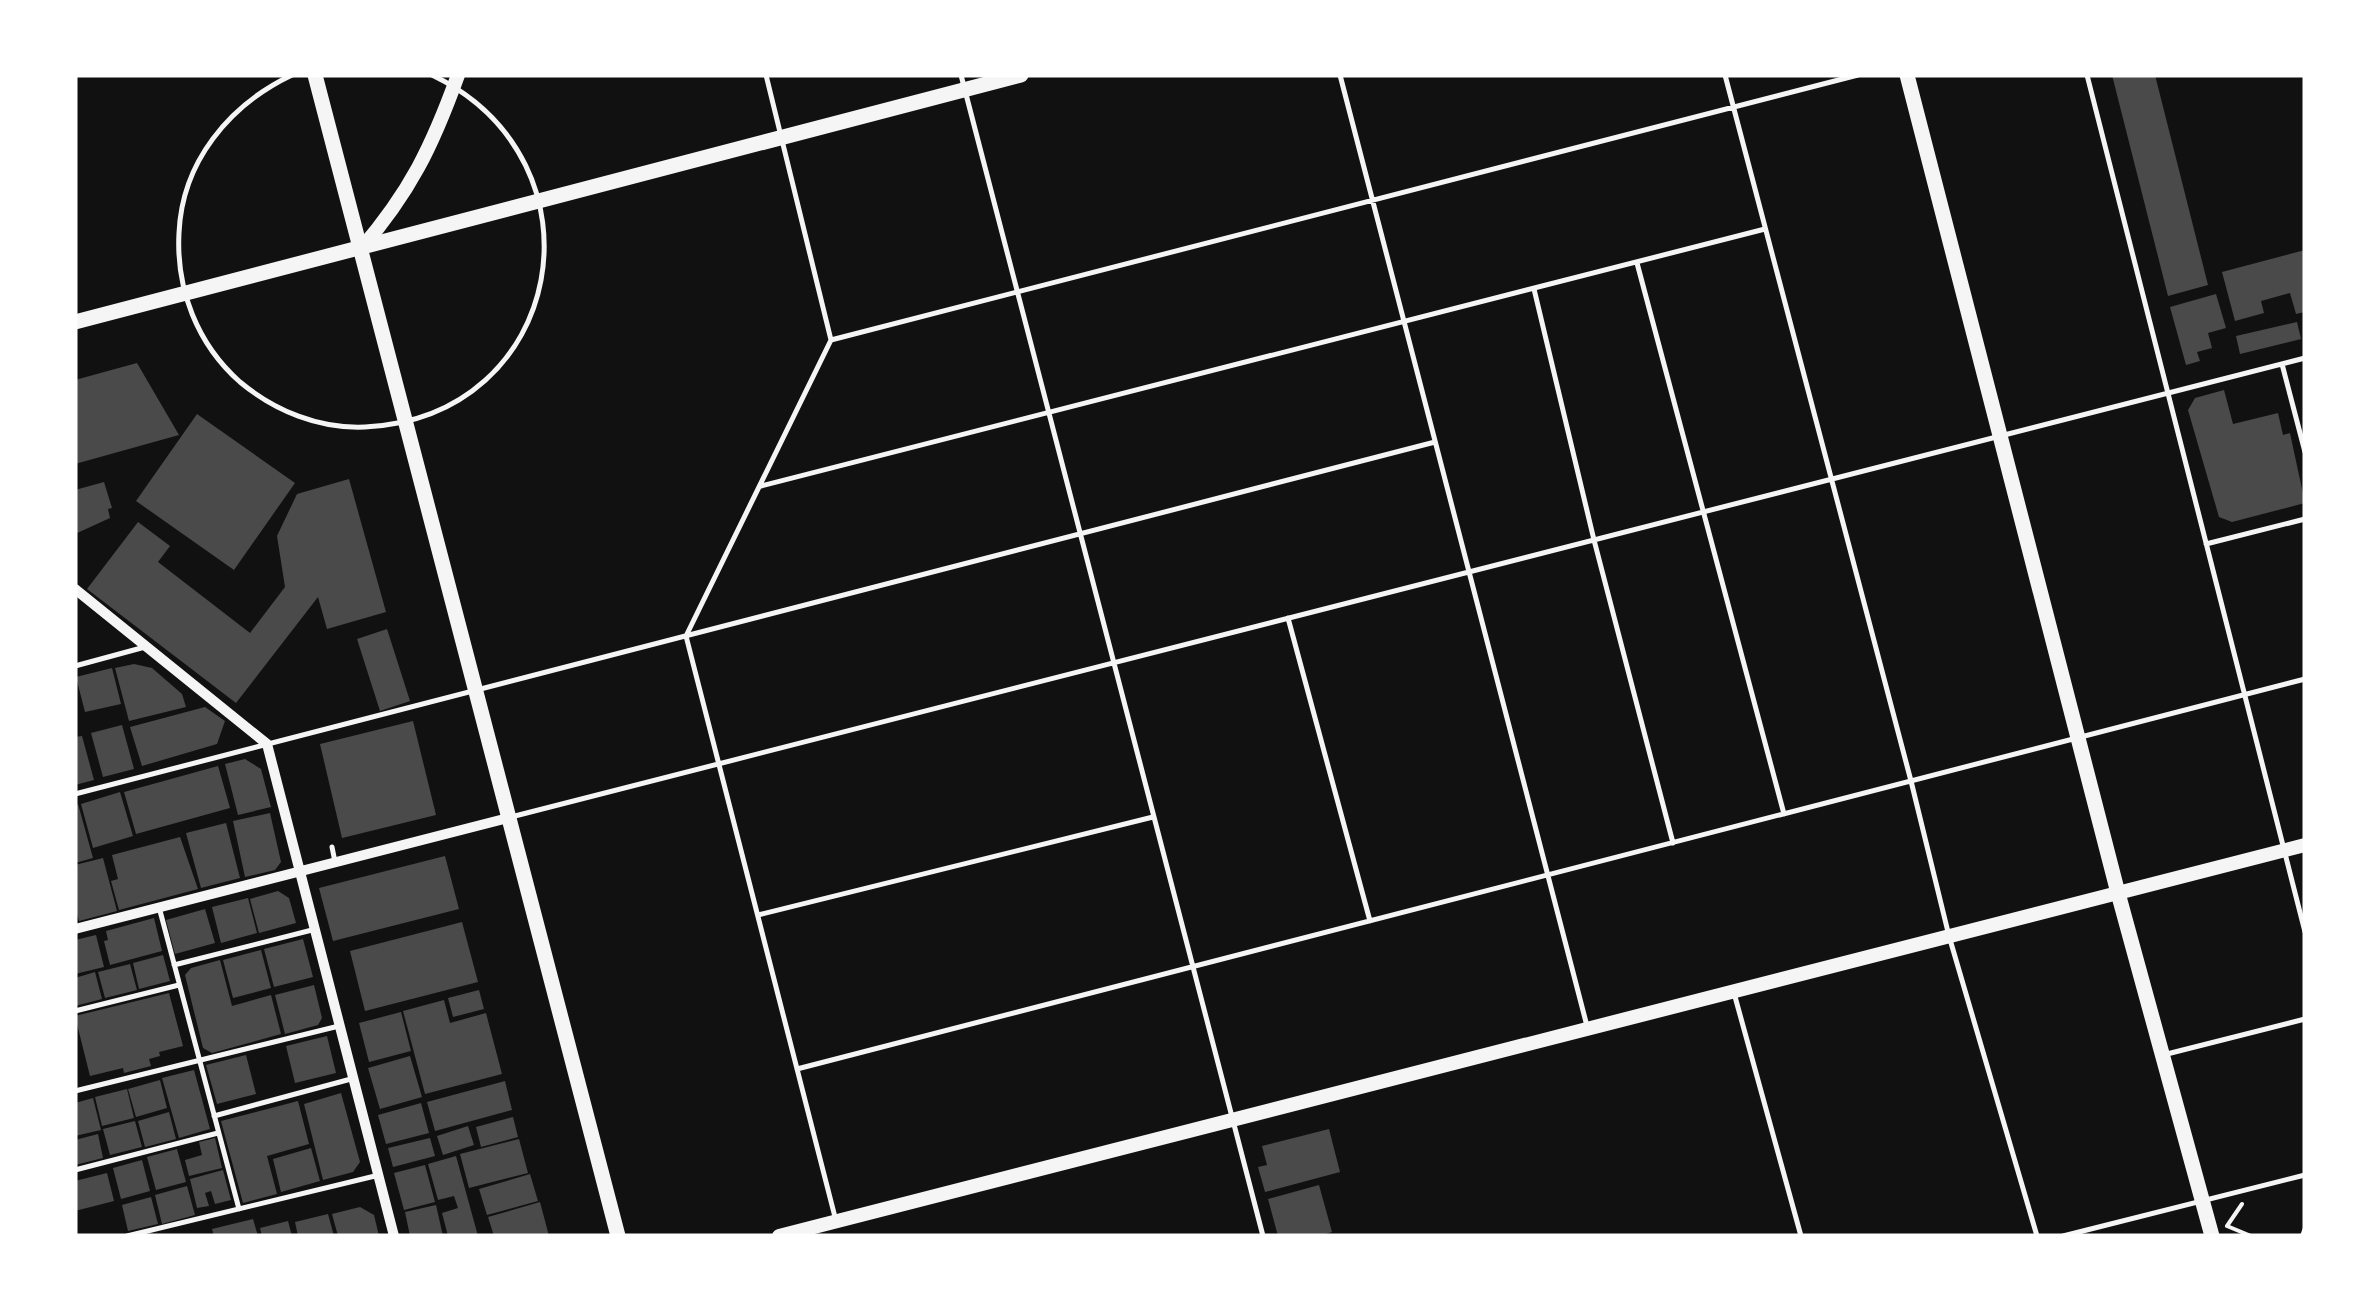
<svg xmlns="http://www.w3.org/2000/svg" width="2380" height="1311" font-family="Jost,sans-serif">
	<rect width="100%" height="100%" fill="#111"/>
	<path fill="#4a4a4a" d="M2112,75H2155L2208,285L2168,296Z
		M2305,250V312L2296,314L2290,293L2261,301L2264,313L2235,321L2222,272Z
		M2216,294L2226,328L2208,333L2212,348L2197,352L2200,361L2186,365L2170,307Z
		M2297,322L2301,339L2240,354L2236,336Z
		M137,363L179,435L75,464V380Z
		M2224,390L2233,424L2278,413L2283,435L2290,433L2305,503L2232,522L2219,517L2188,410L2195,398Z
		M197,414L295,483L234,570L136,501Z
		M349,479L386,612L327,629L318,597L236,703L87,589L138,522L170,546L158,562L250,633L285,587L277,536L297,494Z
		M104,482L112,508L108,509L110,518L75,534V490Z
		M387,629L410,701L380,711L357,639Z
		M134,664L152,668L182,694L186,707L129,721L115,668Z
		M112,668L121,704L85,712L76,677Z
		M205,707L225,721L217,744L142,766L130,727Z
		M413,721L436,815L342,838L320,744Z
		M122,725L134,769L103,777L91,733Z
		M82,736L94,780L75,785V737Z
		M245,759L261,769L271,807L238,815L225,764Z
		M218,766L230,808L136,834L124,792Z
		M120,792L133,836L93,848L81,804Z
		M78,804L93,858L75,863V805Z
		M270,813L281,862L275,870L245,877L233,821Z
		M226,823L240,878L201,888L186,833Z
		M180,837L198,889L119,910L111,881L118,879L112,855Z
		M445,856L459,909L333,941L319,888Z
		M103,858L117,911L79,921L75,907V865Z
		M278,891L289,898L296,923L259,933L250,899Z
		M248,898L257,933L221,943L212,907Z
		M205,909L215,943L175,954L166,920Z
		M154,918L162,951L110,965L104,941L108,940L106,931Z
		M462,922L478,982L365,1011L350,951Z
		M96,935L104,967L75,974V940Z
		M303,939L313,977L274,987L264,949Z
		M261,950L271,988L233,998L223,960Z
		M163,955L170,981L139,989L133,963Z
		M220,960L232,1006L271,995L281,1034L212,1053L203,1048L185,975L191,968Z
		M130,964L137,990L105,998L98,972Z
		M95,972L102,999L75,1006V978Z
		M314,985L322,1018L318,1025L285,1034L275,995Z
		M479,990L484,1009L453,1017L448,998Z
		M169,993L183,1046L159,1052L160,1056L149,1059L151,1066L124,1073L123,1068L90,1076L75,1016Z
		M444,1000L450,1023L486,1013L502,1074L425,1094L403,1011Z
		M401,1012L411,1051L369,1062L359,1023Z
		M327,1036L336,1073L295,1083L286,1046Z
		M246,1055L256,1094L217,1104L206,1065Z
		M410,1056L422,1097L380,1109L368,1068Z
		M194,1070L210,1129L179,1138L162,1078Z
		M160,1080L167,1108L136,1117L128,1089Z
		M505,1081L512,1110L435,1131L427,1102Z
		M127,1089L134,1118L102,1126L95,1097Z
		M341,1093L360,1162L353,1172L323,1180L304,1104Z
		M93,1098L101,1130L75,1136V1103Z
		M298,1101L309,1144L267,1156L277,1194L243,1203L221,1121Z
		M421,1103L429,1133L386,1144L378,1115Z
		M169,1112L176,1139L145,1147L138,1121Z
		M513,1117L518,1137L481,1147L476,1127Z
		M135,1121L142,1147L110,1155L103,1129Z
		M468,1126L474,1145L443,1155L437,1136Z
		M1329,1129L1340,1172L1265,1192L1258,1167L1267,1165L1262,1146Z
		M98,1134L103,1158L75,1165V1140Z
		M215,1138L222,1168L189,1176L185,1160L202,1155L199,1142Z
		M430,1138L435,1156L393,1167L388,1148Z
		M519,1139L528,1173L469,1188L460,1154Z
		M311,1148L320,1181L281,1192L273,1159Z
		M177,1149L186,1182L156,1190L147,1157Z
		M456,1156L478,1236H448L442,1213L458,1208L454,1196L438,1200L428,1164Z
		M142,1160L150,1191L121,1199L113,1168Z
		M425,1165L435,1202L404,1210L394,1173Z
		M223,1170L231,1200L215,1204L211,1191L205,1193L209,1206L197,1208L190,1179Z
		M107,1173L114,1201L75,1211V1181Z
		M530,1174L538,1201L487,1215L479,1189Z
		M1319,1185L1332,1232L1319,1236H1278L1268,1199Z
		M187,1186L195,1215L162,1224L155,1195Z
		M151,1197L158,1224L128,1231L122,1205Z
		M540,1202L549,1236H494L488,1217Z
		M436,1205L443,1236H410L405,1212Z
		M360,1207L374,1215L379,1236H338L332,1214Z
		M328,1214L334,1236H298L295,1222Z
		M253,1219L258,1236H214L212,1229Z
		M288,1221L292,1236H262L260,1228Z"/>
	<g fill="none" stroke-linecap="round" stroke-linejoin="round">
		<path stroke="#f5f5f5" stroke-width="4" d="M2242,1204L2227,1226L2251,1236
			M2302,1236L2305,1228"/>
		<path stroke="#f5f5f5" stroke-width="5" d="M292,75C229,105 182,162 179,233C176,289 197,344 240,382C275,411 319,429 365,427C565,418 612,162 432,75
			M766,75L831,340L686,636L835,1217
			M961,75L1263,1236
			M1340,75L1587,1026
			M1725,75L1911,781L1949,936L2037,1236
			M2087,75L2305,932
			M1637,263L1784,814
			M1534,289L1594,540L1673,843
			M831,340L1858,75
			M2282,364L2305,452
			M761,486L1765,229
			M2206,544L2305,519
			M1288,618L1370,921
			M75,666L145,647
			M75,794L1435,442
			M511,817L2305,358
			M332,847L335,862
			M159,907L239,1209
			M758,915L1153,817
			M174,965L316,929
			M1734,993L1801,1236
			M75,1011L179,985
			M2167,1054L2305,1019
			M797,1069L2305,679
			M75,1091L339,1026
			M214,1116L351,1079
			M75,1170L218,1133
			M127,1236L375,1176
			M2063,1236L2305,1175"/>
		<path stroke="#f5f5f5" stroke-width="10" d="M75,589L267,744L394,1236
			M75,929L508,818"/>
		<path stroke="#f5f5f5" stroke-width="14" d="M360,250C410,192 432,147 458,75
			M779,1236L2305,845"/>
		<path stroke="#f5f5f5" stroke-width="15" d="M315,75L618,1236
			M1907,75L2118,893L2212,1236
			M75,322L1021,75"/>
	</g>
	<rect width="2380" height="1311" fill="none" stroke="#ffffff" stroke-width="155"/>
</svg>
